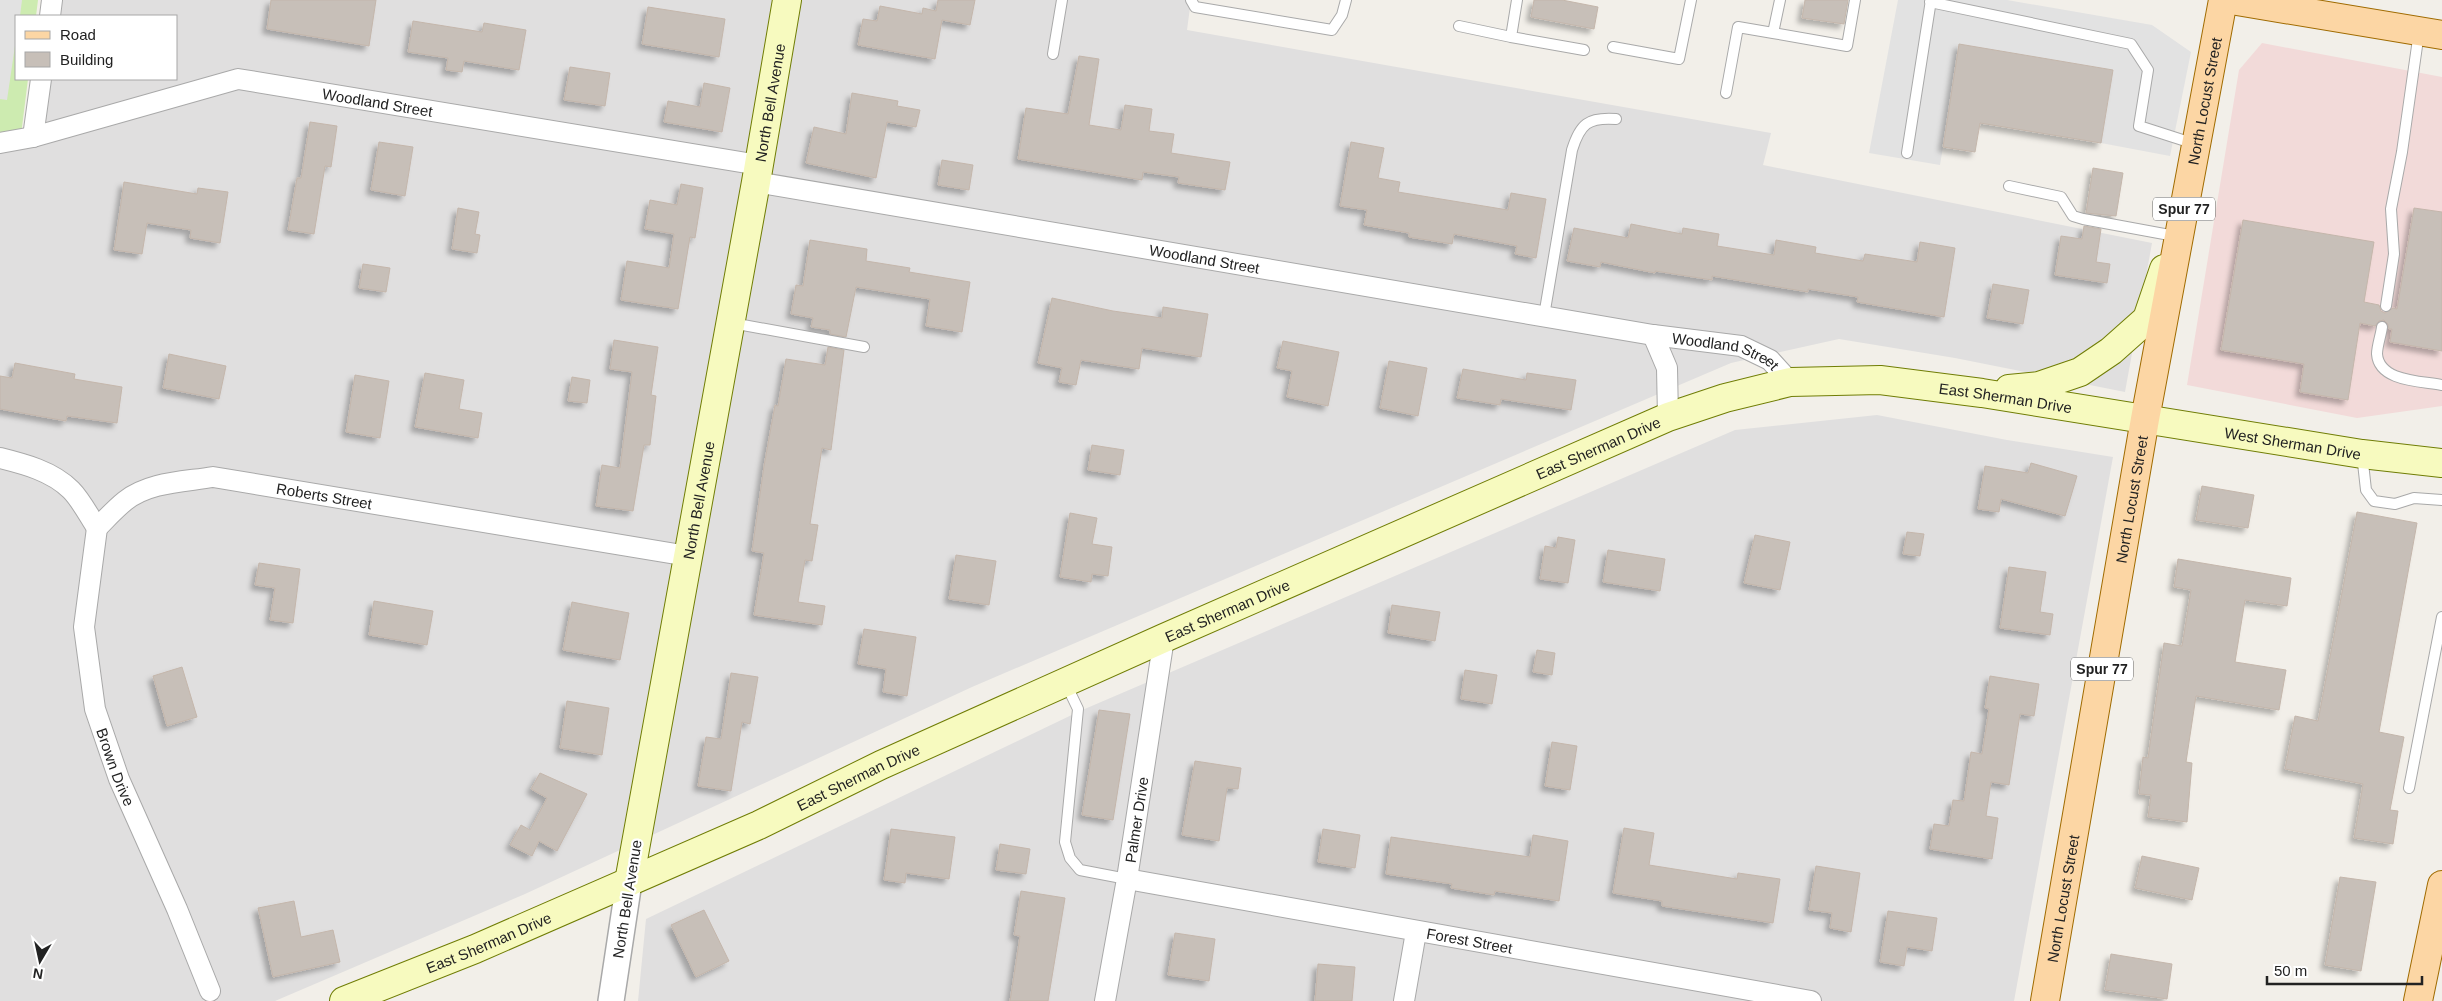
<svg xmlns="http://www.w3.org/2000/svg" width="2442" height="1001" font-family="Helvetica,sans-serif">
	<defs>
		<filter id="shadow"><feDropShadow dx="-4.5" dy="4.5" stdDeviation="2.5" flood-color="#0004"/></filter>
	</defs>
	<rect width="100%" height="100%" fill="#f2efe9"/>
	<path fill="#e0dfdf" d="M52,0H1191L1187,30L1771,133L1763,165L2152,243L2125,392L1955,358L1839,339L1731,363L972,687L525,894L275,1001H0V131L33,136L41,79H176V16H50Z
		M1877,415L2007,440L2113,457L2014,1001H638L646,919L1080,711L1735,430Z"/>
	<path fill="#f2dad9" d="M2262,43L2442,77V406L2357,418L2187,385L2239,70Z"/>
	<path fill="#cdebb0" d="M0,0H38L36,16H16V79H28L21,135L0,132Z"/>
	<path fill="#e2e2e2" d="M0,0H22L20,16H16V39L7,100L0,99Z
		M1898,0H2007L2152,25L2191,52L2170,156L2101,143L2113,70L1960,45L1940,165L1869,153Z"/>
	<path fill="#c7bfb8" stroke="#c4b6ab" filter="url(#shadow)" d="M271,0H376L369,46L267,29Z
		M938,0H975L970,25L942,20L935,59L858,45L863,19L877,21L880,6L922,14L923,8L936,11Z
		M1534,0H1562L1598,7L1594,29L1531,17Z
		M1805,0H1848L1844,24L1802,18Z
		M648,7L725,19L719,57L642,44Z
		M413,21L482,32L484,23L526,30L519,70L464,61L462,72L446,70L448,58L408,52Z
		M1959,44L2113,70L2101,143L1980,123L1975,152L1943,147Z
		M1079,56L1099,59L1089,125L1121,130L1125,105L1152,109L1149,131L1174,134L1171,153L1230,162L1225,190L1178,183L1179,177L1143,172L1142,180L1018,159L1026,108L1068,114Z
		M570,67L610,73L605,106L564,100Z
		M704,83L730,88L722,132L664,122L668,101L700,107Z
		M852,93L898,101L897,106L920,110L916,127L887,122L876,178L806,163L814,127L846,134Z
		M310,122L337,126L331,167L325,166L314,234L288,230L297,178H301Z
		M379,142L413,147L405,196L371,190Z
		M1351,142L1384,148L1378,178L1400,182L1398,192L1508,210L1511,193L1546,199L1536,258L1515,254L1517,246L1454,234L1452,244L1409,237V233L1364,225L1367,210L1340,206Z
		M942,160L973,165L969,190L938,185Z
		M2093,168L2123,173L2116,216L2086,213Z
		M124,182L197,194L198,188L228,192L220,243L190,238L191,230L147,223L142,254L114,250Z
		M681,184L703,188L695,238L690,237L678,309L621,300L627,261L669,268L674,234L645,229L650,200L677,205Z
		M458,208L479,212L475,234L480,235L477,253L452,249Z
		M2414,208L2442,212V351L2390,342L2392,329H2389L2388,324L2384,320L2379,321L2375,326L2360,323L2348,400L2300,392L2304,364L2221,350L2243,220L2374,242L2364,302L2379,305L2381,311L2385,313L2393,308L2397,309Z
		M1631,224L1682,234L1683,228L1719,234L1717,246L1774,255L1776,240L1816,247L1815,253L1863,261L1865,254L1917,262L1920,242L1955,248L1944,317L1857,302L1858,297L1808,289V292L1712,276V280L1655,271V273L1601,262L1600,267L1567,261L1574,228L1628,238Z
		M2084,226L2101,229L2096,262L2110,264L2107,283L2055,275L2061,236L2082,239Z
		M810,240L867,249L866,261L910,268L909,272L970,282L962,332L926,326L930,299L856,287L846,337L830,334V330L811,327L813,318L791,314L796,285L803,286Z
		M363,264L390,268L386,292L359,288Z
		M1993,284L2029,290L2023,324L1987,318Z
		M1052,298L1113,311L1162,318L1163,307L1208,314L1201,357L1142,348L1139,369L1081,360L1076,385L1059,382L1062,368L1038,363Z
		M614,340L658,347L651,395L656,396L650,445H644L633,511L596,506L602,465L620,468L632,372L610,369Z
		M1283,341L1339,352L1328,406L1287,397L1292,371L1277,368Z
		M828,347L844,350L831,450L822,448L810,524L818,525L812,561L805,560L798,602L825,606L822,625L754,615L764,553L752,551L764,466L775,405L778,406L786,359L825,365Z
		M169,354L226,366L219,399L163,388Z
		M1389,361L1427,368L1418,416L1380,408Z
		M15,363L75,374L74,379L122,387L117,423L67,416L66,421L0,409V376L12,378Z
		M1463,369L1526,380L1527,373L1576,380L1571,410L1501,399L1500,405L1457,398Z
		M425,373L464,380L459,409L482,413L478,438L415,427Z
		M355,375L389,381L380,438L346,432Z
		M572,377L590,380L587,403L568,401Z
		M1092,445L1124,450L1120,475L1088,470Z
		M2031,463L2077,476L2065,516L2001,499L1999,512L1978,509L1985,466L2028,473Z
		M2202,486L2254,495L2248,528L2196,520Z
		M2357,512L2417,523L2379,732L2404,737L2390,810L2398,811L2393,844L2354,838L2363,784L2285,769L2295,716L2318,721Z
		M1070,513L1097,518L1092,544L1112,547L1108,576L1092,574L1091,582L1060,577Z
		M1907,532L1924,534L1920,556L1903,554Z
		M1755,535L1790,542L1780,590L1744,583Z
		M1558,537L1575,540L1568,583L1540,579L1545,546L1556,548Z
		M1608,550L1665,559L1660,591L1603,582Z
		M956,555L996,561L989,605L949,599Z
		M2178,559L2291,578L2287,606L2245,600L2235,662L2286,670L2279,710L2196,696L2186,762L2192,763L2187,822L2148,817L2151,795L2139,794L2143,757L2148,758L2164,643L2182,646L2191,590L2174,587Z
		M259,563L300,569L293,623L270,620L275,588L255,585Z
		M2009,567L2046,572L2040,612L2053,614L2050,635L2000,628Z
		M374,601L433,611L427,645L369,635Z
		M572,602L629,613L620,660L563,650Z
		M1392,605L1440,612L1435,641L1388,633Z
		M864,629L916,637L907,696L883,692L886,669L858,664Z
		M1537,650L1555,653L1552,675L1533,672Z
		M182,667L197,717L167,726L153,676Z
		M1465,670L1497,675L1492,704L1461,699Z
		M731,673L758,677L750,724L742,722L731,791L698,786L706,737L721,739Z
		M1990,676L2039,684L2034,716L2020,714L2009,785L1991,782L1986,816L1998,818L1992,859L1930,849L1934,824L1949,826L1953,800L1964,801L1971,752L1982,754L1989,709L1985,708Z
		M567,701L609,708L602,755L560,748Z
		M1099,710L1130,714L1113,820L1082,815Z
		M1552,742L1577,746L1570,790L1545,786Z
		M1195,761L1241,768L1238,789L1227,788L1219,841L1182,835Z
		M540,773L587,794L557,851L539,841L532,856L510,845L521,825L530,830L547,798L531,789Z
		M1624,828L1654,833L1649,865L1737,879L1738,873L1780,879L1773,923L1662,906V901L1613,893Z
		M891,829L955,837L949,879L906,873L905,883L884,880Z
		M1323,829L1360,835L1355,868L1318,862Z
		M1533,835L1568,841L1559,901L1495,891L1494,895L1451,888L1452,884L1386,874L1391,837L1530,857Z
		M1000,844L1030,849L1026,874L996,870Z
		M2142,856L2199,868L2192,900L2135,888Z
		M1816,866L1860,873L1851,932L1830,928L1832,913L1809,910Z
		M2340,877L2376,882L2361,971L2325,965Z
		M1021,891L1065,898L1048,1001H1010L1020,936L1014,935Z
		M294,901L301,937L333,930L340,962L273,977L258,908Z
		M704,910L729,961L696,977L671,925Z
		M1888,911L1937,918L1932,951L1907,947L1904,966L1880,962Z
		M1175,933L1215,939L1209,981L1168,975Z
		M2111,954L2172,964L2167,999L2105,990Z
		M1318,964L1355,967L1352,1001H1315Z"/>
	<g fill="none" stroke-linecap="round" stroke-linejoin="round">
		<defs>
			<path id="service" d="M1191,0L1195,7L1332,30L1342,15L1346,0
				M1930,2L2131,44L2148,70L2139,126L2195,144
				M1459,26L1511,37L1517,0
				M1773,33L1847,46L1855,0
				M1511,37L1584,50
				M1613,47L1679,59L1691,0
				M1053,54L1062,0
				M1726,93L1738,27L1773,33L1780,0
				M1907,153L1931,0
				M2009,186L2061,197L2073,216L2083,219L2175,236
				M2386,306L2394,254L2391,209L2402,152L2419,32
				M1544,316L1572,150C1580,124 1588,117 1616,119
				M732,323L864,347
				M2382,327C2381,335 2377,346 2377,354C2379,382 2422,381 2442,385
				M2362,454L2366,490L2374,501L2395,504L2414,498L2442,500
				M1066,684L1078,709L1065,842L1070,858L1080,870L1127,879
				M2409,788L2442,617"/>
			<g id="minor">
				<path d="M50,16L52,0"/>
				<path d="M33,137L41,79"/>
				<path id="s1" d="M0,143L33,137L238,79L759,165"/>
				<path id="s2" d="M756,182L1653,335L1741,346L1770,360L1790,382"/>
				<path d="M1653,335L1667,368L1668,417"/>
				<path d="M0,458C24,464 52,471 71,490C81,500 89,516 97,528"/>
				<path id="s3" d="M97,528C106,519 115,509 125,501C149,482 183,482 213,477L688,556"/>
				<path id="s4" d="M97,528L84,627L95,709L119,779L177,909L210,991"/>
				<path id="s5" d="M1127,879L1811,1001"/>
				<path id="s6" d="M1105,1001L1127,879L1164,638"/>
				<path d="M1404,1001L1416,932"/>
			</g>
			<path id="tertiary" d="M611,1001L629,882"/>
			<g id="secondary">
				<path d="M2009,389L2039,386L2080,372L2111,351L2147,319L2164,269"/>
				<path id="s7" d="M629,882L756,182L787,0"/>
				<path id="s8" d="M344,1001L475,949L759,825L881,765L1164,638L1668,417L1725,398L1790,382L1880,380L1982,393L2362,454L2442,463"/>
			</g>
			<g id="primary">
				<path d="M2231,0L2442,35"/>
				<path id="s9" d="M2045,1001L2145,419L2223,0"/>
				<path d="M2418,1001L2442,885"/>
			</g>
		</defs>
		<use href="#service" stroke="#a9a9a9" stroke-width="12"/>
		<use href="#minor" stroke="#a9a9a9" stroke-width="22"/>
		<use href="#tertiary" stroke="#a9a9a9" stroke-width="28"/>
		<use href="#secondary" stroke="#707d05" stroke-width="30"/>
		<use href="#primary" stroke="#a06b00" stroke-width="30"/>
		<use href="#service" stroke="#fff" stroke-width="10"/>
		<use href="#minor" stroke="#fff" stroke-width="20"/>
		<use href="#tertiary" stroke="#fff" stroke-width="25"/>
		<use href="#secondary" stroke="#f7fabf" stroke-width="28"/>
		<use href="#primary" stroke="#fcd6a4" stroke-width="28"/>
	</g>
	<g text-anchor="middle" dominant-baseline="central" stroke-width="4.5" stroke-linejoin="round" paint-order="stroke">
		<g fill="#fff" stroke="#646464" stroke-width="1">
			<rect x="2153" y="197.5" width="62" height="23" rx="4"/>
			<rect x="2071" y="657.5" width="62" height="23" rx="4"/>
		</g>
		<g font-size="14" font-weight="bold" fill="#222">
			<text x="2184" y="209">Spur 77</text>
			<text x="2102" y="669">Spur 77</text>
		</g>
		<g font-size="15" fill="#222" stroke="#fff">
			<text stroke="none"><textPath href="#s1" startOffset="388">Woodland Street</textPath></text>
			<text stroke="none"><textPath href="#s7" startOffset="792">North Bell Avenue</textPath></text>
			<text stroke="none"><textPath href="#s9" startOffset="914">North Locust Street</textPath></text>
			<text stroke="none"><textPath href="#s2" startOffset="455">Woodland Street</textPath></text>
			<text stroke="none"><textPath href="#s2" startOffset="985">Woodland Street</textPath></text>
			<text stroke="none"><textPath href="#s8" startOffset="1791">East Sherman Drive</textPath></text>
			<text stroke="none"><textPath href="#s8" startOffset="2082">West Sherman Drive</textPath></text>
			<text stroke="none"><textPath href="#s8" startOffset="1371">East Sherman Drive</textPath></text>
			<text stroke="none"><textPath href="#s3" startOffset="244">Roberts Street</textPath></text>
			<text stroke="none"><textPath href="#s7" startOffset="388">North Bell Avenue</textPath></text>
			<text stroke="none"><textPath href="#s9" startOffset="509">North Locust Street</textPath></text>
			<text stroke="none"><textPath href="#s8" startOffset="966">East Sherman Drive</textPath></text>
			<text stroke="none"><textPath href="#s4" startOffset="244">Brown Drive</textPath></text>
			<text stroke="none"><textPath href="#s8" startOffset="561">East Sherman Drive</textPath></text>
			<text stroke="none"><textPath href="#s6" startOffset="184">Palmer Drive</textPath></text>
			<text transform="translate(627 899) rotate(-81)">North Bell Avenue</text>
			<text stroke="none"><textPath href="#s9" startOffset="104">North Locust Street</textPath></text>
			<text stroke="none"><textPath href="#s5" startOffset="348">Forest Street</textPath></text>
			<text stroke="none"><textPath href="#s8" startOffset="156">East Sherman Drive</textPath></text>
		</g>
	</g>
	<rect x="15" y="15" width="162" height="65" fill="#ffffff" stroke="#a7a7a7"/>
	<rect x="25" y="31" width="25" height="8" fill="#fcd6a4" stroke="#a7a7a7"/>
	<text x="60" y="40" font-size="15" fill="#222222">Road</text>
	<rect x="25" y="52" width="25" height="15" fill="#c7bfb8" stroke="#a7a7a7"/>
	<text x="60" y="65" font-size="15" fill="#222222">Building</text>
	<g transform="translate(40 961) rotate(189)" stroke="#ffffff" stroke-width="4" paint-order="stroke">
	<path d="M0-4L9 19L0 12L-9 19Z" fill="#222222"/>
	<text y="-8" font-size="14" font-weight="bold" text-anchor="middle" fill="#222222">N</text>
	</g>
	<path d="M2267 976v8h155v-8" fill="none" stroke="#222222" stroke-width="2.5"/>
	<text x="2274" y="976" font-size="15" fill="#222222" stroke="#ffffff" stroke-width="4" paint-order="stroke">50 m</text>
</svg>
